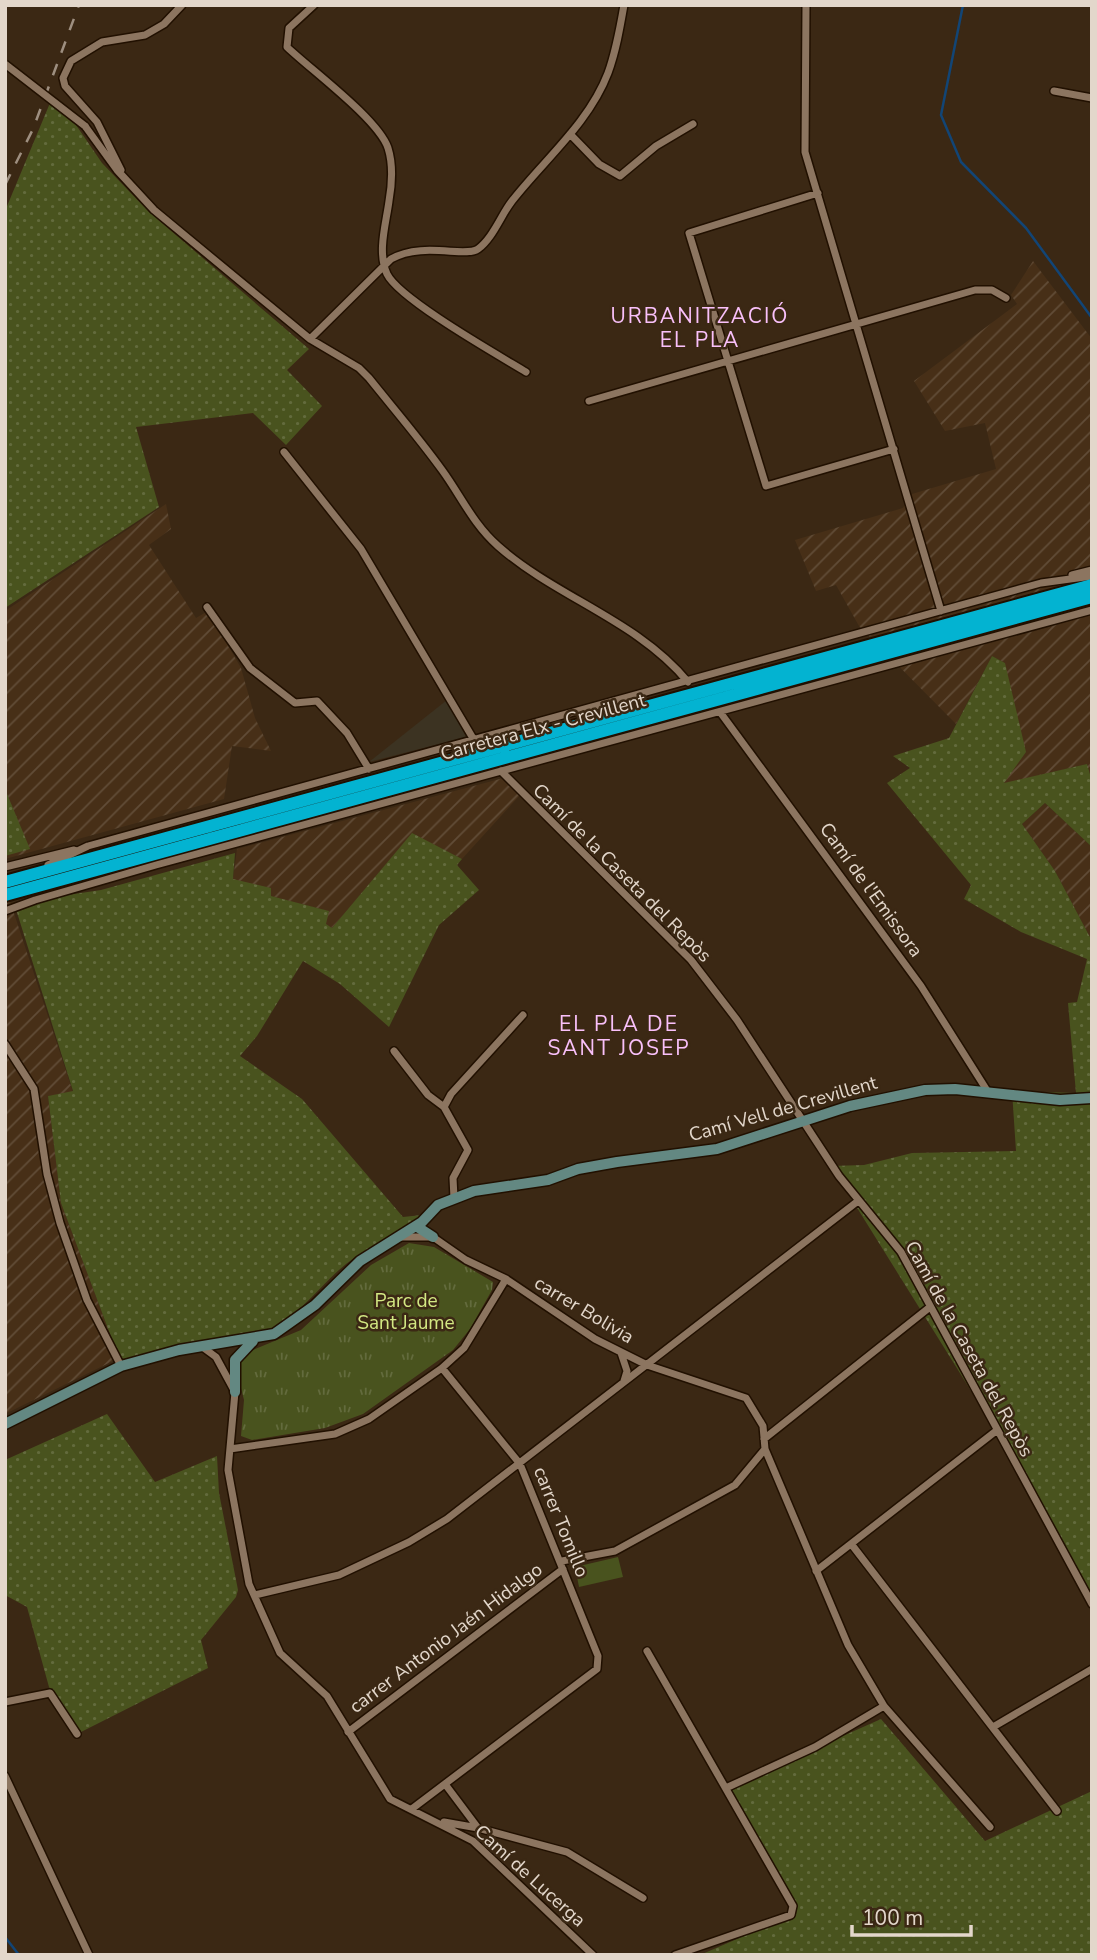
<svg xmlns="http://www.w3.org/2000/svg" width="1097" height="1960" font-family="'Nunito Sans',sans-serif">
	<defs>
		<pattern id="industrial-furrows" width="10" height="10" patternUnits="userSpaceOnUse" patternTransform="scale(1.75)"><rect width="10" height="10" fill="#472f17"/><path d="M-1 1l2-2M0 10L10 0M9 11l2-2" fill="none" stroke="#614c37"/></pattern>
		<pattern id="grass-dots" width="8" height="8" patternUnits="userSpaceOnUse" patternTransform="scale(1.75)"><rect width="8" height="8" fill="#49531e"/><path d="M2 2h.1M6 6h.1" fill="none" stroke="#636b3d" stroke-width="1.8" stroke-linecap="round"/></pattern>
		<pattern id="park-tufts" width="24" height="20" patternUnits="userSpaceOnUse" patternTransform="scale(1.75)"><rect width="24" height="20" fill="#49531e"/><path d="M3 7l-1-3M5 7V3M7 7l1-3M15 17l-1-3M17 17v-4M19 17l1-3" fill="none" stroke="#636b3d"/></pattern>
	</defs>
	<rect width="100%" height="100%" fill="#3b2814"/>
	<path fill="#3c3322" d="M447,700L466,737L369,762Z"/>
	<path fill="url(#industrial-furrows)" d="M1033,261L1092,339V781L1087,764L1003,784L1005,663L992,656L956,724L859,626L836,585L816,591L795,540L903,508L912,494L996,469L985,423L945,431L914,381L1017,304L1011,295Z
		M166,504L171,529L149,545L196,618L208,611L241,668L255,718L271,751L232,746L224,799L5,859V611Z
		M511,776L521,794L462,859L412,834L332,928L325,924L328,911L270,896L233,879L237,849Z
		M1045,803L1092,847V941L1055,871L1022,824Z
		M5,886L73,1092L48,1096L61,1203L119,1358L5,1414Z"/>
	<path fill="url(#grass-dots)" d="M50,103L76,125L102,163L149,212L309,349L287,370L322,406L286,445L253,413L136,427L159,507L5,608V211Z
		M992,656L1005,663L1026,752L1004,783L1087,764L1092,781V847L1045,803L1022,824L1055,871L1092,941V1604L996,1431L831,1166L864,1165L912,1153L1016,1151L1012,1091L1076,1093L1068,1003L1077,1002L1087,959L1021,932L964,899L971,885L887,783L910,768L893,756L949,738Z
		M5,789L30,849L5,856Z
		M412,833L462,859L457,865L479,890L439,925L389,1027L340,984L303,961L257,1036L240,1056L302,1099L403,1217L422,1215C398,1235 370,1245 346,1264C317,1287 295,1324 257,1334C244,1338 228,1337 215,1339C184,1344 155,1351 125,1359L119,1358L61,1203L48,1096L73,1091L14,903L101,890L235,853L233,879L271,888V896L329,911L326,924L332,928Z
		M107,1414L155,1482L217,1456L219,1493L238,1590L236,1597L201,1640L208,1668L81,1732L49,1687L27,1607L5,1595V1460Z
		M881,1719L985,1841L1092,1791V1955H700L792,1915L793,1905L728,1787Z"/>
	<path fill="url(#park-tufts)" d="M409,1243L434,1247L493,1282L492,1290L470,1329L453,1350L363,1414L325,1428L252,1440L241,1436L244,1400L238,1376L241,1362L248,1352L301,1330L371,1265Z"/>
	<path fill="#49531e" d="M618,1557L623,1577L579,1587L575,1567Z"/>
	<g fill="none" stroke-linecap="round" stroke-linejoin="round">
		<path stroke="#124576" stroke-width="2.5" d="M963,5L941,115L961,162L1026,228L1092,318
			M5,1937L19,1955"/>
		<defs>
			<path id="street" d="M314,5L289,28L287,47C311,70 378,119 388,148C393,164 392,184 389,201C386,224 377,252 387,274C399,299 498,355 526,372
				M806,5L805,152L941,611
				M1054,91L1092,98
				M85,126L117,170L154,210L310,339L359,368L369,378C393,408 419,438 442,470C461,496 473,524 498,546C557,598 637,620 688,682
				M570,134L599,164L620,176L656,146L693,124
				M121,170L97,122L65,86L63,78L71,61L102,42L145,35L164,24L182,5
				M818,193L689,233L766,486L894,449
				M310,339L391,259C422,241 466,258 478,249C493,238 501,215 512,201C544,160 589,123 608,73C616,51 620,28 624,5
				M589,401L975,290H992L1006,298
				M284,452L361,549L474,740
				M1072,575L1092,570
				M207,607L250,668L295,703L317,701L347,733L369,769
				M720,712L921,986L988,1092
				M501,771L691,960L737,1020L839,1176L901,1252L1092,1604
				M48,865L88,846L1041,583L1092,576
				M5,867L74,850
				M5,911L35,900L156,865L1092,610
				M5,1044L34,1089L47,1174L60,1223L87,1300L121,1366
				M394,1051L428,1095L444,1107
				M454,1198L453,1178L468,1150L444,1107L451,1094L523,1015
				M401,1237H433L466,1260L506,1279L595,1339L647,1365L746,1398L763,1426L765,1449L848,1645L884,1706L990,1827
				M201,1346L216,1357L235,1392L228,1470L249,1584L280,1653L327,1696L390,1799L473,1841L593,1955
				M621,1353L627,1371L624,1381
				M764,1439L930,1307
				M230,1449L335,1434L369,1419L442,1368L464,1348L506,1279
				M852,1545L1057,1811
				M562,1561L615,1551L735,1485L765,1449
				M816,1571L996,1431
				M255,1595L339,1575L409,1542L447,1519L858,1201
				M647,1651L793,1906L791,1915L675,1955
				M5,1702L50,1693L77,1734
				M993,1727L1092,1669
				M348,1732L563,1569
				M5,1776L89,1955
				M445,1784L478,1828L567,1852L643,1898
				M728,1787L815,1747L884,1706
				M413,1808L597,1669L598,1656L520,1464L442,1368
				M444,1822L478,1828"/>
			<path id="secondary" d="M416,1226L433,1237
				M235,1392V1360L253,1341
				M5,1424L121,1366L179,1350L274,1334L315,1305L360,1261L422,1222L438,1205L474,1191L548,1180L578,1169L617,1162L717,1149L850,1106L925,1090L955,1089L1060,1100L1092,1098"/>
			<path id="highway" d="M5,882L1092,585
				M5,895L1092,597"/>
		</defs>
		<use href="#street" stroke="#211000" stroke-width="10"/>
		<use href="#secondary" stroke="#211000" stroke-width="13"/>
		<use href="#highway" stroke="#211000" stroke-width="16"/>
		<use href="#street" stroke="#8c7560" stroke-width="7"/>
		<use href="#secondary" stroke="#638882" stroke-width="10"/>
		<use href="#highway" stroke="#03b3d1" stroke-width="12"/>
		<path stroke="#9e8f80" stroke-width="2.5" stroke-dasharray="12 12" stroke-linecap="butt" d="M5,185L33,129L79,5"/>
		<defs>
			<path id="street-bridge" d="M5,64L85,126"/>
		</defs>
		<use href="#street-bridge" stroke="#211000" stroke-width="10" stroke-linecap="butt"/>
		<use href="#street-bridge" stroke="#8c7560" stroke-width="7"/>
	</g>
	<g text-anchor="middle" dominant-baseline="central" stroke-width="5" stroke-linejoin="round" paint-order="stroke">
		<g font-size="19" fill="#e3d7cb" stroke="#3b2814">
			<text transform="translate(543 727) rotate(-15)">Carretera Elx - Crevillent</text>
			<text transform="translate(622 873) rotate(45)">Camí de la Caseta del Repòs</text>
			<text transform="translate(871 890) rotate(54)">Camí de l'Emissora</text>
			<text transform="translate(783 1109) rotate(-16)">Camí Vell de Crevillent</text>
			<text transform="translate(584 1310) rotate(31)">carrer Bolivia</text>
			<text transform="translate(969 1349) rotate(61)">Camí de la Caseta del Repòs</text>
			<text transform="translate(561 1522) rotate(68)">carrer Tomillo</text>
			<text transform="translate(446 1638) rotate(-37)">carrer Antonio Jaén Hidalgo</text>
			<text transform="translate(530 1876) rotate(42)">Camí de Lucerga</text>
		</g>
		<g font-size="19" fill="#d3e883" stroke="#3b2814">
			<text x="406" y="1301">Parc de<tspan x="406" dy="22">Sant Jaume</tspan></text>
		</g>
		<g font-size="21" letter-spacing="2" fill="#f9c0fa" stroke="#3b2814">
			<text x="700" y="316">URBANITZACIÓ<tspan x="700" dy="24">EL PLA</tspan></text>
			<text x="619" y="1024">EL PLA DE<tspan x="619" dy="24">SANT JOSEP</tspan></text>
		</g>
	</g>
	<rect width="1097" height="1960" fill="none" stroke="#e3d7cb" stroke-width="14"/>
	<path d="M852 1925v10h119v-10" fill="none" stroke="#e3d7cb" stroke-width="3.5"/>
	<text x="862" y="1925" font-size="21" fill="#e3d7cb" stroke="#3b2814" stroke-width="5" paint-order="stroke">100 m</text>
</svg>
